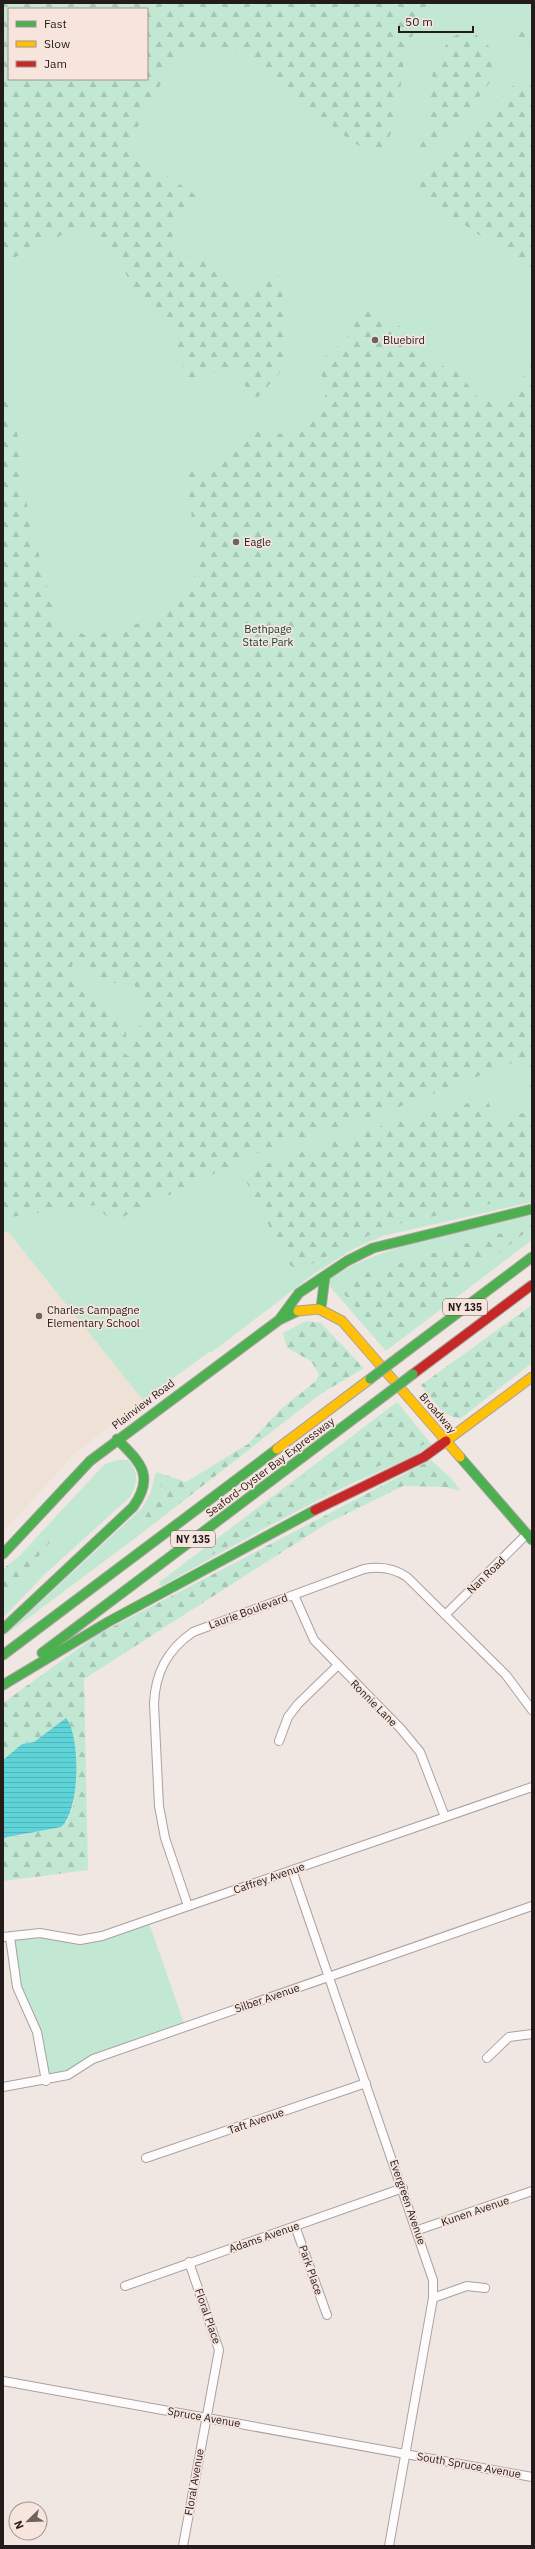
<svg xmlns="http://www.w3.org/2000/svg" width="535" height="2549" font-family="'IBM Plex Sans',sans-serif">
	<defs>
		<pattern id="forest-firs" width="22" height="20" patternUnits="userSpaceOnUse"><rect width="22" height="20" fill="#c2e8d3"/><path d="M5 1l3.5 6h-7zM16 11l3.5 6h-7z" fill="#a6c6b5"/></pattern>
		<pattern id="water-rules" width="6" height="5" patternUnits="userSpaceOnUse"><rect width="6" height="5" fill="#5ed4d8"/><path d="M0 2.5h6" fill="none" stroke="#51b5b9"/></pattern>
	</defs>
	<rect width="100%" height="100%" fill="#f0e7e3"/>
	<path fill="#ede2d5" d="M3,1232H7L143,1400L74,1454L3,1532Z"/>
	<path fill="#c2e8d3" fill-rule="evenodd" d="M3,3H532V1191L443,1214L532,1195V1202L383,1236L353,1249L314,1274L212,1352H209L143,1400L8,1232H3ZM9,9H147V79H9Z
		M532,1215V1240L386,1351L331,1288L328,1280C382,1243 468,1231 532,1215Z
		M397,1402L432,1445C402,1464 367,1475 336,1491C277,1521 219,1553 162,1586L159,1585L161,1581Z
		M117,1460H128C140,1473 137,1483 130,1497L44,1575L3,1618V1591L24,1574L73,1513L20,1555L105,1464Z
		M156,1472L166,1499L151,1504L137,1537L4,1636L142,1508L150,1494Z
		M148,1920L185,2026L46,2081L43,2056L22,2001L10,1937L40,1933L80,1940Z"/>
	<path fill="url(#forest-firs)" fill-rule="evenodd" d="M3,3H433L438,6L418,23L405,53L397,114L387,144L374,155L351,141L258,64L227,47L195,49L171,65L130,141L145,161L197,196L170,221L175,252L220,266L248,295C259,282 271,268 289,282L281,299L289,310L283,330L288,346L284,362L279,374L257,398L240,381L244,366L227,375L214,372L195,387L188,379L165,314L131,285L118,256L101,237L82,232L62,235L3,263ZM9,9H147V79H9Z
		M515,24L532,33V47L511,35Z
		M470,29L494,51L496,74L478,98L408,173L429,127L433,67L450,38Z
		M528,80L532,82V271L415,191L417,188L414,185L515,84Z
		M364,308L386,316L404,330L402,348L459,373L477,397L495,401L516,390L532,363V1099L522,1059L391,1110L262,1151L112,1222L95,1205L3,1218V393L16,423L26,500L45,580L58,622L87,636L125,629L157,615L181,600L194,579L195,541L186,472L223,463L255,423H263C270,430 272,432 282,434C308,439 319,410 328,390L317,364L348,337L355,316ZM73,963L109,984L129,981C153,997 137,1035 128,1056L121,1050C123,1045 127,1037 126,1032C122,1009 83,1001 70,975Z
		M487,1098L495,1122L532,1110V1195L388,1226L297,1271L288,1263L246,1181L247,1170L394,1122Z
		M532,1224V1227L388,1341L341,1291L356,1276Z
		M532,1305V1363L460,1419L443,1413L421,1385Z
		M306,1321L321,1323L364,1368L319,1395L137,1537L151,1504L166,1499L156,1472L186,1482L248,1444L282,1408L316,1381L319,1374L311,1361L287,1348L283,1333Z
		M397,1408L425,1444L333,1488L199,1562L208,1546Z
		M431,1460L451,1478L461,1491L445,1487L403,1486L326,1524L84,1679L88,1870L3,1881V1838L20,1836L67,1822L74,1803L49,1732L34,1742L22,1744L3,1760V1703L97,1635Z
		M75,1511L24,1574L3,1591V1569Z"/>
	<path fill="url(#water-rules)" d="M66,1718C81,1736 80,1812 61,1827L3,1838V1760L22,1744L34,1742Z"/>
	<g fill="none" stroke-linecap="round" stroke-linejoin="round">
		<defs>
			<path id="street" d="M294,1595L314,1640L401,1729L420,1752L445,1817
				M445,1615L527,1534
				M279,1741L288,1717L298,1704L337,1666
				M292,1870L433,2280V2298L389,2546
				M188,1906L165,1838L159,1806L154,1704C155,1673 167,1650 193,1632L364,1569C380,1566 394,1568 407,1577L506,1675L532,1710
				M3,1937L40,1933L80,1940L102,1936L532,1787
				M10,1937L17,1987L37,2032L46,2081
				M487,2058L509,2037L532,2034
				M3,2087L68,2075L93,2059L532,1906
				M146,2158L366,2083
				M295,2226L327,2315
				M418,2230L532,2191
				M125,2286L403,2188
				M433,2298L467,2286L485,2288
				M3,2381L532,2477
				M183,2546L219,2350L189,2262"/>
			<path id="fast" d="M321,1308L325,1276
				M279,1320L299,1293L347,1261L373,1248L532,1209
				M399,1357L532,1257
				M460,1457L532,1540
				M3,1554L90,1461L279,1320L298,1311
				M3,1629L133,1507C155,1476 141,1463 117,1439
				M42,1653L384,1396
				M3,1655L277,1449
				M3,1685L108,1622L315,1510"/>
			<path id="slow" d="M298,1311L319,1309L342,1321L460,1457
				M446,1441L532,1377
				M277,1449L370,1379"/>
			<path id="jam" d="M413,1374L532,1285
				M315,1510L424,1457L446,1441"/>
		</defs>
		<use href="#street" stroke="#a9a29f" stroke-width="10"/>
		<use href="#fast" stroke="#a9a29f" stroke-width="11"/>
		<use href="#slow" stroke="#a9a29f" stroke-width="11"/>
		<use href="#jam" stroke="#a9a29f" stroke-width="11"/>
		<use href="#street" stroke="#fdfbfb" stroke-width="8"/>
		<use href="#fast" stroke="#4caf50" stroke-width="9"/>
		<use href="#slow" stroke="#ffc107" stroke-width="9"/>
		<use href="#jam" stroke="#c62828" stroke-width="9"/>
		<defs>
			<path id="fast-bridge" d="M370,1379L399,1357
				M384,1396L413,1374"/>
		</defs>
		<use href="#fast-bridge" stroke="#a9a29f" stroke-width="11" stroke-linecap="butt"/>
		<use href="#fast-bridge" stroke="#4caf50" stroke-width="9"/>
	</g>
	<g fill="#6b6360" stroke="#f6e4dd" stroke-width="1.5">
		<circle cx="375" cy="340" r="4"/>
		<circle cx="236" cy="542" r="4"/>
		<circle cx="39" cy="1316" r="4"/>
	</g>
	<g text-anchor="middle" dominant-baseline="central" stroke-width="3.5" stroke-linejoin="round" paint-order="stroke">
		<g fill="#f6e4dd" stroke="#625854" stroke-width="1">
			<rect x="443" y="1299" width="44" height="16" rx="3"/>
			<rect x="171" y="1531" width="44" height="16" rx="3"/>
		</g>
		<g font-size="10" font-weight="bold" fill="#231c1a">
			<text x="465" y="1307">NY 135</text>
			<text x="193" y="1539">NY 135</text>
		</g>
		<g font-size="11" fill="#231c1a" stroke="#f6e4dd" text-anchor="start">
			<text x="383" y="340">Bluebird</text>
			<text x="244" y="542">Eagle</text>
			<text x="47" y="1310">Charles Campagne<tspan x="47" dy="13">Elementary School</tspan></text>
		</g>
		<g font-size="11" fill="#164835" stroke="#f6e4dd">
			<text x="268" y="629">Bethpage<tspan x="268" dy="13">State Park</tspan></text>
		</g>
		<g font-size="11" fill="#231c1a" stroke="#f6e4dd">
			<text transform="translate(143 1404) rotate(-37)">Plainview Road</text>
			<text transform="translate(438 1413) rotate(49)">Broadway</text>
			<text transform="translate(270 1467) rotate(-37)">Seaford-Oyster Bay Expressway</text>
			<text transform="translate(486 1575) rotate(-44)">Nan Road</text>
			<text transform="translate(248 1611) rotate(-20)">Laurie Boulevard</text>
			<text transform="translate(374 1703) rotate(45)">Ronnie Lane</text>
			<text transform="translate(269 1878) rotate(-19)">Caffrey Avenue</text>
			<text transform="translate(267 1998) rotate(-19)">Silber Avenue</text>
			<text transform="translate(256 2121) rotate(-19)">Taft Avenue</text>
			<text transform="translate(408 2202) rotate(71)">Evergreen Avenue</text>
			<text transform="translate(475 2211) rotate(-19)">Kunen Avenue</text>
			<text transform="translate(264 2237) rotate(-19)">Adams Avenue</text>
			<text transform="translate(311 2270) rotate(71)">Park Place</text>
			<text transform="translate(208 2316) rotate(71)">Floral Place</text>
			<text transform="translate(204 2417) rotate(10)">Spruce Avenue</text>
			<text transform="translate(469 2465) rotate(10)">South Spruce Avenue</text>
			<text transform="translate(194 2482) rotate(-80)">Floral Avenue</text>
		</g>
	</g>
	<rect width="535" height="2549" fill="none" stroke="#231c1a" stroke-width="8"/>
	<rect x="8" y="8" width="140" height="72" fill="#f6e4dd" stroke="#a2948f"/>
	<rect x="16" y="21" width="20" height="6" fill="#4caf50" stroke="#a2948f"/>
	<text x="44" y="28" font-size="12" fill="#231c1a">Fast</text>
	<rect x="16" y="41" width="20" height="6" fill="#ffc107" stroke="#a2948f"/>
	<text x="44" y="48" font-size="12" fill="#231c1a">Slow</text>
	<rect x="16" y="61" width="20" height="6" fill="#c62828" stroke="#a2948f"/>
	<text x="44" y="68" font-size="12" fill="#231c1a">Jam</text>
	<g transform="translate(28 2521) rotate(247)"><circle r="19" fill="#f6e4dd" stroke="#a2948f"/>
	<path d="M0-3L7 15L0 10L-7 15Z" fill="#6b6360"/>
	<text y="-6" font-size="11" font-weight="bold" text-anchor="middle" fill="#231c1a">N</text>
	</g>
	<path d="M399 26v6h74v-6" fill="none" stroke="#231c1a" stroke-width="2"/>
	<text x="405" y="26" font-size="12" fill="#231c1a" stroke="#f6e4dd" stroke-width="3" paint-order="stroke">50 m</text>
</svg>
